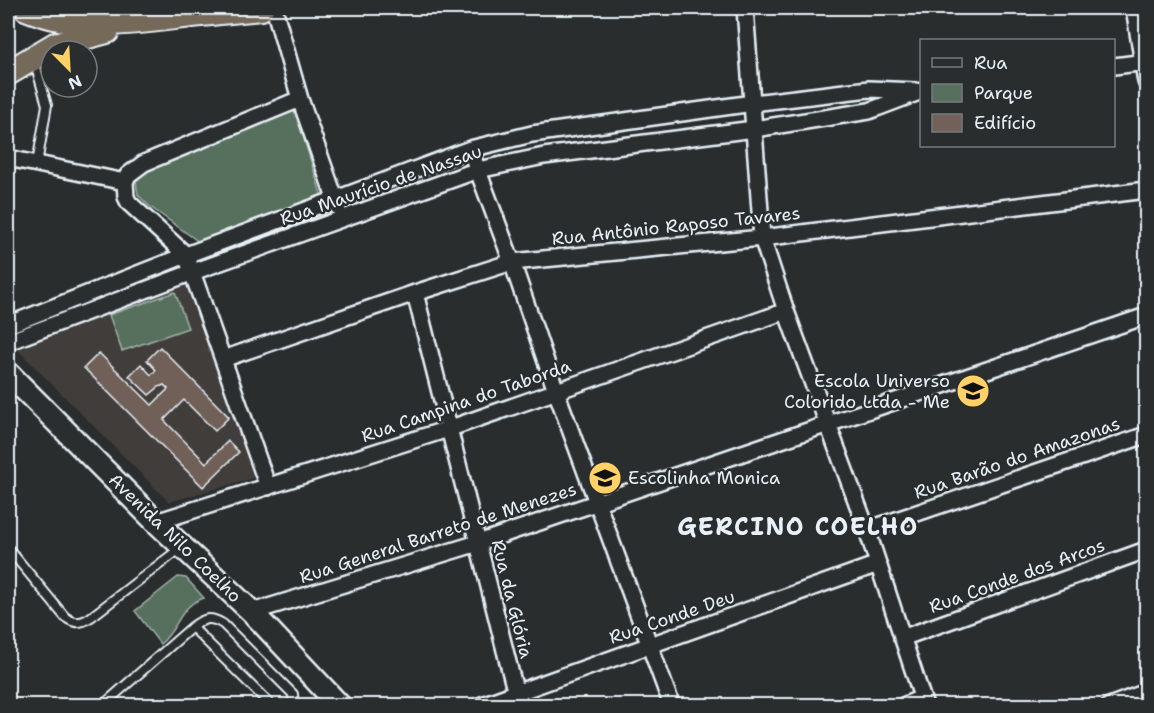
<svg xmlns="http://www.w3.org/2000/svg" width="1154" height="713" font-family="'Shantell Sans',sans-serif">
	<rect width="100%" height="100%" fill="#2a2d2e"/>
	<filter id="ink" filterUnits="userSpaceOnUse"><feTurbulence type="fractalNoise" baseFrequency=".0167" numOctaves="2"/><feDisplacementMap in="SourceGraphic" scale="12" xChannelSelector="R" yChannelSelector="G"/><feConvolveMatrix kernelMatrix="1 2 1 2 8 2 1 2 1" color-interpolation-filters="sRGB"/></filter>
	<g filter="url(#ink)">
		<path fill="#3f3d3b" d="M186,284L254,478L169,502L15,347Z"/>
		<path fill="#57705d" stroke="#a0b0aa" stroke-width="1.5" d="M295,110L322,197L199,242L149,206L138,195L136,181L144,173Z
			M175,292L188,328L122,351L109,315Z
			M178,577L186,578L204,598C179,605 179,629 160,644L135,611Z"/>
		<path fill="#716158" stroke="#e8f1f8" stroke-width="1.5" d="M160,347L229,417L215,431L184,400L164,420L206,463L228,441L239,452L203,487L84,368L99,353L152,405L168,389L164,385L159,387L149,395L129,376L141,364L151,375L156,370L147,360Z"/>
		<g fill="none" stroke-linecap="round" stroke-linejoin="round">
			<defs>
				<path id="service" d="M34,60L47,105L37,164
					M8,548L65,617C75,624 80,624 91,617L182,547
					M192,627L272,706
					M102,706L192,627C204,618 210,616 223,624L293,694L294,706"/>
				<path id="minor" d="M274,8L300,99L338,207
					M745,8L762,238L786,311L867,530L925,706
					M1134,8L1146,82
					M1114,66L1146,62
					M8,158L125,182L126,197L129,203L186,255L268,487
					M474,160L512,262L556,391L672,706
					M125,182L128,175L144,163L300,99
					M415,293L519,706
					M8,325L186,255L470,149L532,134L753,103L869,89L916,91
					M8,342L193,272L478,170L544,156L754,129L869,111L922,91
					M223,359L415,293L512,262L762,238L1146,190
					M156,522L448,429L786,311
					M867,530L1146,435
					M252,612L478,543L1146,316
					M902,638L1146,550
					M479,706L878,564
					M903,706L922,698
					M1109,706L1146,692"/>
				<path id="secondary" d="M8,373L156,522L252,612L340,706"/>
				<path id="trunk" d="M26,8C74,28 124,24 175,17C204,13 233,11 261,8
					M8,73L55,45L107,31"/>
			</defs>
			<use href="#service" stroke="#e8f1f8" stroke-width="12"/>
			<use href="#minor" stroke="#e8f1f8" stroke-width="20"/>
			<use href="#secondary" stroke="#e8f1f8" stroke-width="26"/>
			<use href="#trunk" stroke="#e8f1f8" stroke-width="28"/>
			<use href="#service" stroke="#2a2d2e" stroke-width="8"/>
			<use href="#minor" stroke="#2a2d2e" stroke-width="15"/>
			<use href="#secondary" stroke="#2a2d2e" stroke-width="21"/>
			<use href="#trunk" stroke="#746a5a" stroke-width="24"/>
		</g>
	</g>
	<defs>
		<symbol id="school-disc" viewBox="-11 -11 22 22"><circle r="9.5" fill="#ffd166" stroke="#2a2d2e"/><path d="M0-5L7-2L0 1L-7-2ZM-4 1L0 2.5L4 1V4Q0 6-4 4Z" fill="#111"/></symbol>
	</defs>
	<g fill-rule="evenodd">
		<use href="#school-disc" x="954" y="372" width="38" height="38"/>
		<use href="#school-disc" x="586" y="459" width="38" height="38"/>
	</g>
	<g text-anchor="middle" dominant-baseline="central" stroke-width="5" stroke-linejoin="round" paint-order="stroke">
		<g font-size="18" fill="#e8f1f8" stroke="#2a2d2e">
			<text transform="translate(381 185) rotate(-19)">Rua Maurício de Nassau</text>
			<text transform="translate(676 226) rotate(-6)">Rua Antônio Raposo Tavares</text>
			<text transform="translate(466 401) rotate(-19)">Rua Campina do Taborda</text>
			<text transform="translate(1017 458) rotate(-19)">Rua Barão do Amazonas</text>
			<text transform="translate(438 533) rotate(-18)">Rua General Barreto de Menezes</text>
			<text transform="translate(175 538) rotate(44)">Avenida Nilo Coelho</text>
			<text transform="translate(1017 576) rotate(-20)">Rua Conde dos Arcos</text>
			<text transform="translate(512 599) rotate(76)">Rua da Glória</text>
			<text transform="translate(672 617) rotate(-19)">Rua Conde Deu</text>
		</g>
		<g font-size="18" fill="#e8f1f8" stroke="#2a2d2e" text-anchor="end">
			<text x="950" y="381">Escola Universo<tspan x="950" dy="21">Colorido Ltda - Me</tspan></text>
			<text x="628" y="478" text-anchor="start">Escolinha Monica</text>
		</g>
		<g font-size="24" font-weight="bold" letter-spacing="1.5" fill="#e8f1f8" stroke="#2a2d2e">
			<text x="798" y="527">GERCINO COELHO</text>
		</g>
	</g>
	<rect width="1154" height="713" fill="none" stroke="#2a2d2e" stroke-width="30"/>
	<rect x="15" y="15" width="1124" height="683" fill="none" stroke="#e8f1f8" stroke-width="2" filter="url(#ink)"/>
	<rect x="920" y="39" width="195" height="108" fill="#2a2d2e" stroke="#767b7f" stroke-width="1.5"/>
	<rect x="932" y="58" width="30" height="9" fill="#2a2d2e" stroke="#767b7f" stroke-width="1.5"/>
	<text x="974" y="69" font-size="18" fill="#e8f1f8">Rua</text>
	<rect x="932" y="84" width="30" height="18" fill="#57705d" stroke="#767b7f" stroke-width="1.5"/>
	<text x="974" y="99" font-size="18" fill="#e8f1f8">Parque</text>
	<rect x="932" y="114" width="30" height="18" fill="#716158" stroke="#767b7f" stroke-width="1.5"/>
	<text x="974" y="129" font-size="18" fill="#e8f1f8">Edifício</text>
	<g transform="translate(69 69) rotate(156)"><circle r="28" fill="#2a2d2e" stroke="#767b7f" stroke-width="1.5"/>
	<path d="M0-4.5L10 22L0 15L-10 22Z" fill="#ffd166"/>
	<text y="-9" font-size="16" font-weight="bold" text-anchor="middle" fill="#e8f1f8">N</text>
	</g>
</svg>
